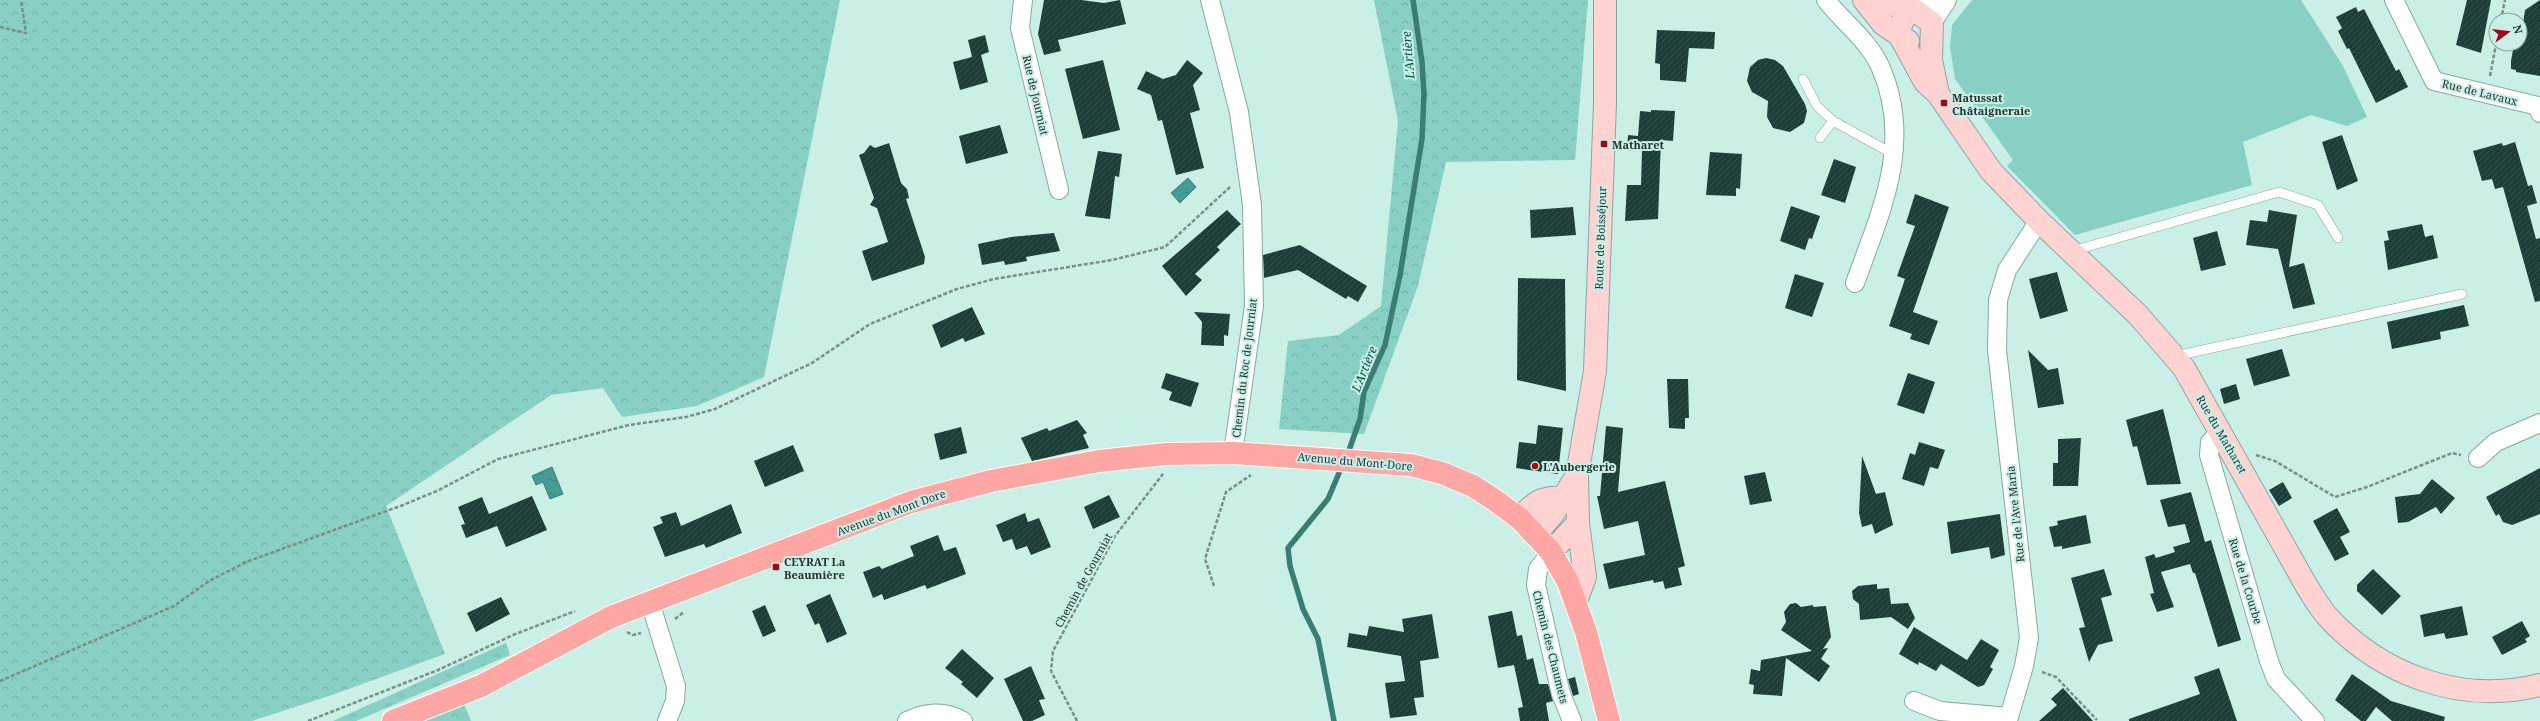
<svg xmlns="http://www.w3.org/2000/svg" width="2540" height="721" font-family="'Noto Serif',serif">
	<defs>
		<pattern id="grass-tufts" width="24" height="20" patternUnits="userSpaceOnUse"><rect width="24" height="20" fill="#88d0c3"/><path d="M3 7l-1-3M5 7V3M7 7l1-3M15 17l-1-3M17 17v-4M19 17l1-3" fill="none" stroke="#75b3a8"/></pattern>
		<pattern id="forest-crowns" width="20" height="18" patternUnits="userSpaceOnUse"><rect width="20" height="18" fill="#88d0c3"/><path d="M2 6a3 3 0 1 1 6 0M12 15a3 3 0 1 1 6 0" fill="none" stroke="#75b3a8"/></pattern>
		<pattern id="water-ripples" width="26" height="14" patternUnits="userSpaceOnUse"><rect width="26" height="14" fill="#449d90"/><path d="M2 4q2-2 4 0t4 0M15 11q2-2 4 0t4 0" fill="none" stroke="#398176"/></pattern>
		<pattern id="building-hatch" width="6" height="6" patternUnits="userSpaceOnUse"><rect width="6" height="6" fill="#1c3e38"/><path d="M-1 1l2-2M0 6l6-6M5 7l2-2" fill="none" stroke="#34524d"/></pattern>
	</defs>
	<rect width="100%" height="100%" fill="#c9efe7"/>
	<path fill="url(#grass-tufts)" d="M506,643L510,655L356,721H333Z"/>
	<path fill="url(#forest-crowns)" d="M0,0H840L764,377L697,406L622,417L603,388L551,395L386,506L445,654L329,696L252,721H0Z
		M1374,0H1588L1575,160L1446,162L1418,286L1364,434L1279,429L1288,341L1339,335L1381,306L1398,121Z
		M464,704L471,721H420Z"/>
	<path fill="#88d0c3" d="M1972,0H2301L2343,66L2367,117L2347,126L2311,115L2243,142L2252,185L2075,235L2007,166L2013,160L1955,79L1950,47L1952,25Z"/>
	<path fill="url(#water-ripples)" stroke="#3a7d73" d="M1188,178L1196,187L1180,203L1171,193Z
		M552,467L563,494L550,499L543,482L536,485L532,476Z"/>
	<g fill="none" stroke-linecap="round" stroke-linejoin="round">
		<path stroke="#3a7d73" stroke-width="5.5" d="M1347,456L1360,419L1364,392L1385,345L1400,275L1422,139L1424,94L1422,62L1413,0
			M1334,721L1318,639L1303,609L1290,566L1288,548L1328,499L1342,466"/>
	</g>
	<path fill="url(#building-hatch)" d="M1044,0H1081L1104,3L1120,0L1126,24L1058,40L1061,51L1044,55L1038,34Z
		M2467,0H2491L2481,53L2456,45Z
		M2540,0V76L2516,72V70L2511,69V61L2514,44H2520L2525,10Z
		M2356,7L2358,12L2364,9L2396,71L2399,69L2408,87L2376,103L2349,48L2347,49L2338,31L2342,28L2336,17Z
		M1657,30L1715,32L1714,49L1689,48L1686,82L1660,80V64L1655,63Z
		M985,35L989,52L981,55L988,82L960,90L953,62L972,57L968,40Z
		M1766,58L1775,60L1783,66L1805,104L1807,111L1804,123L1790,132L1773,128L1767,117L1768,101L1752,92L1747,81L1750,67L1758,60Z
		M1103,60L1120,130L1083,139L1065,69Z
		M1187,60L1203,73L1193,85L1200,110L1190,113L1204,168L1176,175L1162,120L1158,121L1151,95L1137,89L1146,71L1163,79L1176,75Z
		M1651,110L1675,111L1673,141L1661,140L1658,219L1625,221L1627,185H1641L1642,151H1627L1628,135L1638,136L1640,111L1651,112Z
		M1000,125L1008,153L966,164L959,136Z
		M2342,135L2358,181L2337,190L2322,142Z
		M2515,142L2528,186L2532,185L2537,203L2527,206L2536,239L2540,238V301L2535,302L2503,187L2495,189L2492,179L2482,181L2473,151L2502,143L2503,146Z
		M889,143L901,183L907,189L909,198L906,199L925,257L924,264L872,281L862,251L888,242L877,208L870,205L874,198L859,155L864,153L870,145L875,148Z
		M1098,151L1122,154L1119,177L1115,176L1110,219L1085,216Z
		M1710,152L1742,154L1740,189L1736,188V196L1706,195Z
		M1834,159L1856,167L1845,203L1821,195Z
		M1915,194L1949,207L1913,312L1938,321L1929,345L1910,339L1912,334L1889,326L1905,279L1897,276L1915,226L1906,223Z
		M1791,206L1820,216L1812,239L1809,238L1805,250L1780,241Z
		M1573,207L1576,235L1531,238L1530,210Z
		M1227,210L1241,224L1217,247L1220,250L1195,274L1202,280L1186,296L1162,266Z
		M2269,210L2297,215L2289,267L2304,263L2315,304L2293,309L2278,249L2246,245L2250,220L2267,222Z
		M2422,224L2425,237L2433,235L2438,258L2388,270L2384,241L2389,240L2387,231Z
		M2217,231L2226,265L2201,271L2193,238Z
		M1054,233L1060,251L1026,257L1027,261L1005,265L1004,261L982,265L978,244L1011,237Z
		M1300,245L1367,286L1358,302L1348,296L1346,299L1298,270L1264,278L1263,255Z
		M2057,272L2068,311L2040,319L2029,279Z
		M1795,274L1824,283L1812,317L1785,308Z
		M1518,278L1565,279L1566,391L1517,380Z
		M2464,305L2469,326L2440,332L2441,339L2392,349L2387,322Z
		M972,307L985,334L965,342L963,338L941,348L932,325Z
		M1194,312L1230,314L1228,336L1224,335V346L1201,345L1202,322Z
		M2282,349L2290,376L2254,386L2246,359Z
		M2028,350L2048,370L2058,368L2064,404L2038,408Z
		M1166,373L1199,383L1191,407L1169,400L1172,392L1161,388Z
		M1908,373L1935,382L1924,414L1897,405Z
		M1667,379H1688L1689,418H1685V429L1669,428Z
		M2236,384L2240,399L2224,404L2220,389Z
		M2163,409L2169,433L2181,484L2147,485L2137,446L2133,447L2126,420Z
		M1077,420L1087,433L1083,435L1089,448L1032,461L1021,438L1047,428L1049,431Z
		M1538,425L1563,428L1558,474L1516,468L1519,442L1536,444Z
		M1606,426L1623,428L1618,492L1665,481L1685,566L1678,568L1682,585L1665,589L1663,581L1654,583L1653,580L1609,589L1603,564L1645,555L1638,521L1604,529L1597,496H1600Z
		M961,427L967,453L940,460L934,434Z
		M2081,438L2078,486H2053V463H2058V439Z
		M1919,442L1945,450L1938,469L1930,467L1924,486L1902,479L1910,453L1915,455Z
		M793,445L804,471L765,487L754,461Z
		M1862,456L1876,494L1885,492L1893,525L1875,534L1872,524L1862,527L1859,513Z
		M2540,468V514L2512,525L2503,522L2499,514L2496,516L2486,497Z
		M1765,472L1772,501L1750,505L1744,476Z
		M2432,479L2455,498L2441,514L2436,507L2408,522L2398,523L2395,497L2420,494Z
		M2283,482L2292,498L2279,506L2269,490Z
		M2191,492L2205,542L2211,540L2241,640L2218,647L2195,573H2193L2190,564L2161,572L2174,607L2157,612L2150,594L2154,593L2145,557L2154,554L2156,558L2175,552L2173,547L2190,542L2185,524L2168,527L2160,500Z
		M1109,495L1120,517L1093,529L1084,507Z
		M532,496L547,530L506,547L497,526L466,538L461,525L465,524L458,507L482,497L489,514Z
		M731,504L742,533L706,548L704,544L665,557L653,527L663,523L660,517L676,512L681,526Z
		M2337,508L2350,532L2340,537L2349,554L2335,561L2313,521Z
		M1025,513L1028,522L1039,518L1051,547L1031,555L1027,546L1016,550L1012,539L1003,542L996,525Z
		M2000,514L2005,555L1991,559L1989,547L1951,554L1947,522Z
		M2086,515L2091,543L2062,549V546L2054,547L2049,527L2058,525L2057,521Z
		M938,535L944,551L956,547L966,574L927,589L925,585L884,600L882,594L873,598L863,572L879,566L882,569L914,556L910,546Z
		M2104,569L2112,595L2101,598L2113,641L2098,645L2089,662L2079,628L2085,627L2071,578Z
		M2373,569L2401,596L2382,615L2357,591V585Z
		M1877,584V589L1889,588L1891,604L1908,603L1915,618L1908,629L1891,617L1860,620L1859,604L1853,599L1852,591L1858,586Z
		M830,594L847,634L827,643L819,623L815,625L806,605Z
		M501,597L510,614L476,632L467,613Z
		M1796,603L1801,607L1813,605V607L1826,606L1831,637L1823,649L1828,648L1821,659L1830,666L1819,682L1786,658L1782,696L1753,694L1754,685L1749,684L1751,669L1760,671L1761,660L1812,651L1781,630L1786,622L1784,612L1790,604Z
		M765,605L776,631L763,637L752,611Z
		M2462,606L2468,635L2446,639L2444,633L2424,637L2420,615Z
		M1512,611L1517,636L1522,635L1527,660L1533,658L1539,684H1548L1553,701L1546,703L1549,721H1520L1518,708L1523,707L1514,665L1498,668L1488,616Z
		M1432,614L1439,658L1420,661L1424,697L1414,698L1417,715L1390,718L1385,683L1405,681L1401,656L1347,647L1349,633L1367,636L1369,626L1404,632L1402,619Z
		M2522,621L2530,636L2525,639L2527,642L2502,655L2492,637Z
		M1914,627L1967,660L1981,639L1999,650L1990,667L1993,669L1984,685L1978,687L1941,664L1936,671L1919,662L1918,665L1899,654Z
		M962,649L994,678L977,698L961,684L963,682L945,668Z
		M1031,666L1045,699L1039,700L1045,715L1032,721H1023L1004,679Z
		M2219,668L2237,721H2129V719L2200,694L2194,677Z
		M2352,674L2391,701L2445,717L2444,721H2392L2376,707L2366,721H2361L2335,700Z
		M1575,677L1579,694L1573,696L1568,679Z
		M2063,688L2093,721H2039L2057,705L2051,699Z"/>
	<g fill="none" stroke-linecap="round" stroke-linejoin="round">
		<defs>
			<path id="lane" d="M1803,79L1817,106L1833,121
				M1820,138L1833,121L1895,155
				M2072,251L2279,192L2318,205L2338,238
				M2175,356L2462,294"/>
			<path id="street" d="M1023,0L1020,28L1059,190
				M1210,0L1239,112L1252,205L1254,306L1233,453
				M1826,0C1843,22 1868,40 1880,66C1914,142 1881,211 1855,283
				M2394,0L2434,81L2538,106L2540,113
				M1914,10L1935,0
				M1932,23L1947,0
				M2221,431L2210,442L2209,455L2269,661L2276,679L2315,721
				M2478,458L2496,442L2540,423
				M1551,552L1538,569L1536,585L1561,694L1572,721
				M650,602L676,686L675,701L667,721
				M1914,701L1940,711L2009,717L2024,666L2029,638L1997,350L1998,300L2007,270L2039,221
				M907,721C925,712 945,710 963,721"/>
			<path id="secondary" d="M1864,0L1883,24L1908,41
				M1874,0L1914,10L1932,23L1931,60L1938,94
				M1908,10L1899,29L1901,38L1925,82L1938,94L1991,171L2039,221L2138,315L2184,368L2306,585C2312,595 2319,606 2326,615C2380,675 2461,705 2540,685
				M1519,518C1534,504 1540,496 1562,498
				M1536,534L1553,514L1577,475L1595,371L1605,103V0
				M1551,552L1578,523
				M1576,601L1585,577L1578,523L1577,475"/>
			<path id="primary" d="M393,721L481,686L611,617L911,502L991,481L1099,461L1166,454L1233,453L1411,465L1442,473L1473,486L1493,499L1519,518L1551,552L1568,582L1586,632L1609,721"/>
		</defs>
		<use href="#lane" stroke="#85a9a2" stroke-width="10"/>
		<use href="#street" stroke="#85a9a2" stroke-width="20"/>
		<use href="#secondary" stroke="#85a9a2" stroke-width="24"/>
		<use href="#primary" stroke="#fff" stroke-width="24"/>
		<path stroke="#75908a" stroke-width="2.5" stroke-dasharray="4 2" stroke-linecap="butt" d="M2501,20L2505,0
			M0,27L26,33L21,0
			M2490,76L2496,44
			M2256,455L2275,461L2335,497L2367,487L2452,453L2461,455
			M1214,586L1205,559L1226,492L1251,475
			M675,619L684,612
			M627,632L633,635L641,633
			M2042,672L2056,677L2097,720
			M0,681L174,606L209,581L246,562L403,505L439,490L498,459L629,425L686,417L715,409L812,363L870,324L957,289L994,279L1112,260L1165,247L1230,187
			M308,721L438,670L513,635L575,611
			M1077,721L1051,671L1053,651L1115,536L1163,474"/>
		<use href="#lane" stroke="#fff" stroke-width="9"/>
		<use href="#street" stroke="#fff" stroke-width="18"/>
		<use href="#secondary" stroke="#fed3d2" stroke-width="22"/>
		<use href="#primary" stroke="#fea7a4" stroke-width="22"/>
	</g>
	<g fill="#a3061b" stroke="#c9efe7" stroke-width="1.5">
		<rect x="1940" y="99" width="8" height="8" rx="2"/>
		<rect x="1600" y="140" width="8" height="8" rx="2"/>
		<circle cx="1535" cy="466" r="4"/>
		<rect x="772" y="563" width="8" height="8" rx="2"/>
	</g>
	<g text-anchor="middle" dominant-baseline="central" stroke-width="4" stroke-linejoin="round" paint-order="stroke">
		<g font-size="11" fill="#243330" stroke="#c9efe7">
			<text transform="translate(2480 92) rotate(14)">Rue de Lavaux</text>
			<text transform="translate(1036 95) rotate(77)">Rue de Journiat</text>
			<text transform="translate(1600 238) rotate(-88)">Route de Boisséjour</text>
			<text transform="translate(1244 368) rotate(-83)">Chemin du Roc de Journiat</text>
			<text transform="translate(2222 434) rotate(60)">Rue du Matharet</text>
			<text transform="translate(1355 461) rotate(5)">Avenue du Mont-Dore</text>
			<text transform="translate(891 512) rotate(-20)">Avenue du Mont Dore</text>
			<text transform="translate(2015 514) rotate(-96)">Rue de l'Ave Maria</text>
			<text transform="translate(1083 580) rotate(-61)">Chemin de Gourniat</text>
			<text transform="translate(2246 581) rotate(73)">Rue de la Courbe</text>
			<text transform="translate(1551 647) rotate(76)">Chemin des Chaumets</text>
		</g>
		<g font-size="11" font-weight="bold" fill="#243330" stroke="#c9efe7" text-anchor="start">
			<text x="1952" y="97">Matussat<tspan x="1952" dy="13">Châtaigneraie</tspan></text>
			<text x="1612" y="144">Matharet</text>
			<text x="1543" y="466">L'Aubergerie</text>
			<text x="784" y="561">CEYRAT La<tspan x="784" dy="13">Beaumière</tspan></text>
		</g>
		<g font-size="12" font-style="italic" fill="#005147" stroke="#c9efe7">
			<text transform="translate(1408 55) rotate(-95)">L'Artière</text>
			<text transform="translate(1364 369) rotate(-68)">L'Artière</text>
		</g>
	</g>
	<g transform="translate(2508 32) rotate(75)"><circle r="19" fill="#c9efe7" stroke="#87a49e"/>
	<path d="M0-3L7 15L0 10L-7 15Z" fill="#a3061b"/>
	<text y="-6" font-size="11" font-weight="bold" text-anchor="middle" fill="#243330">N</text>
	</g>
</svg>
